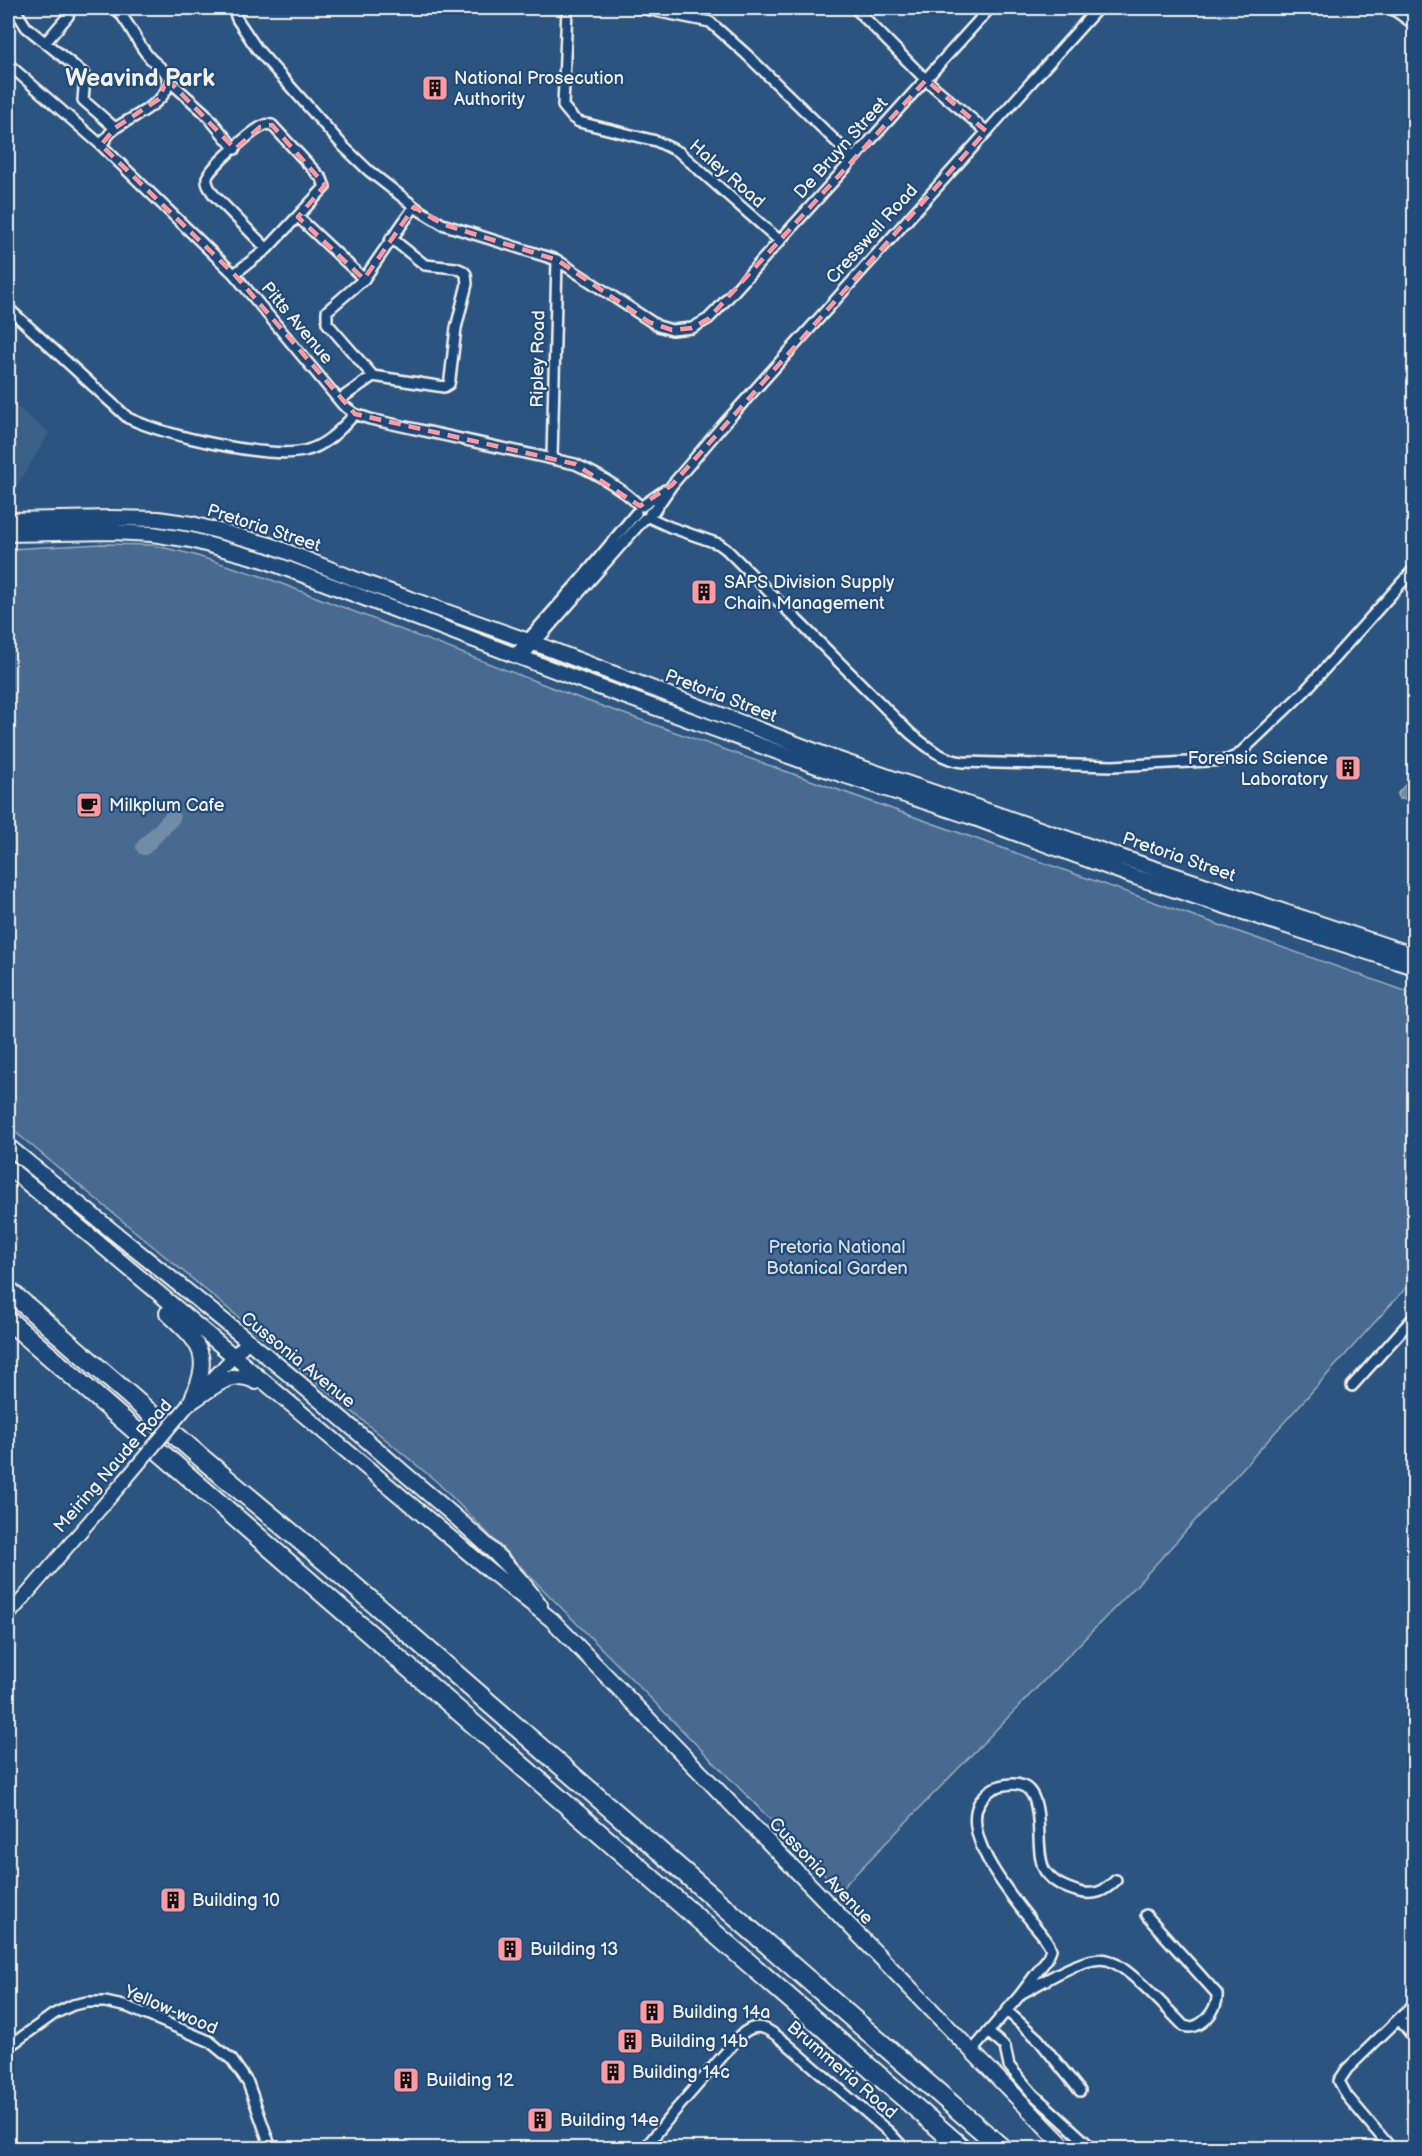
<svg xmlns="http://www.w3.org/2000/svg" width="1422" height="2156" font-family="'Balsamiq Sans',sans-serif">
	<rect width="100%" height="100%" fill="#2c5481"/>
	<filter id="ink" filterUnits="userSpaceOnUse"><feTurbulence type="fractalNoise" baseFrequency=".0167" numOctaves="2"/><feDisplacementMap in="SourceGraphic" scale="12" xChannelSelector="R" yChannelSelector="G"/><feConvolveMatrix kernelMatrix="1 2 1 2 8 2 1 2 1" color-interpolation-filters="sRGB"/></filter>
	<g filter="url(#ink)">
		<path fill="#3b6088" d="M8,400L49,433L8,500Z"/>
		<path fill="#496b90" stroke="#9eaebc" stroke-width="1.5" d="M102,544L152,545L191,554L264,577L579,698L1414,994V1279L1135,1587L840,1890L437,1482L8,1126V549Z"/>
		<path fill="#738ca6" stroke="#a7b4c0" stroke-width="1.5" d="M1412,777L1414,779V789L1405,799H1399L1398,793Z"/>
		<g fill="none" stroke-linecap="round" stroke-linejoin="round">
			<path stroke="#738ca6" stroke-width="16" d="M144,847L172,818"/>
			<defs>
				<path id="minor" d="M10,8L18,14L26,27L83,73L85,77L83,100L115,128
					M233,8L237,19L257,49L344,147L369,171L419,210L442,224L557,260L658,326L672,330L692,328L708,319L717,310L990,8
					M567,8L563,106L573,118L579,122L656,141L679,152L780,241
					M640,8L710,22L746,54L853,158
					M855,8L926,80L986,131
					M1391,8L1414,24
					M45,43L68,16L71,8
					M8,64L101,145L234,274L343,405L355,414L370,419L575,464C597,474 623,489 640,506
					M167,79L205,113L235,149
					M101,145C106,139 110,131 117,127C130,118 179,98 166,74C162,67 154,63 149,57C135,41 130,22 115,8
					M298,217L364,279
					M391,238L425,265L456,268L463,271L466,274L467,284L456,328L450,379L449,384L444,387L373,376L327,323V311L364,279L414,207
					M234,274L267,249L325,187L322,179L272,125C267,124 268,124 263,126C253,130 209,168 207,178C206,185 210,189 214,195L267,249
					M8,308L128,418C165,435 264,459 304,451C326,446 340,430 355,414
					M339,400L373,376
					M552,458L557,260
					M642,506L665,490
					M650,513L655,510L672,485L723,425L1098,8
					M648,517L670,527L719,544L727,550L910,733C926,746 942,760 963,762L1113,766L1227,760L1238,755L1304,692L1414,569
					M514,655L583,577L636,513
					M522,658L644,519
					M1352,1386L1414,1317
					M1022,1993C1042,1983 1086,1954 1107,1960C1127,1965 1168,2010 1184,2026C1199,2032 1219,2010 1217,1994L1146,1915
					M1007,2011L1038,2039L1080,2091
					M1399,2019L1414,2038
					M988,2032L1005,2047L1009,2066L1033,2094L1092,2148
					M8,2047L54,2014L73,2005L87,2002H105L128,2007L209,2041L232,2060L248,2083L271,2148
					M972,2051L1020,1995L1047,1959L1051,1949C1047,1938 1037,1929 1030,1920C1010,1894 962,1837 979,1803C984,1795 991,1788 1000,1786C1055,1771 1030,1846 1045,1871C1053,1883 1066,1888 1079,1892C1095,1896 1105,1891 1116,1880
					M645,2148L673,2113L741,2035C758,2019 771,2031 786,2043L890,2133L904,2148
					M1391,2148L1347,2096L1339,2081L1347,2069L1414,2004"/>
				<path id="tertiary" d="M202,1390L248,1341
					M8,1616L125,1480"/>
				<path id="secondary" d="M8,520L112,518L158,519L192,524L270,545L360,581L534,643L828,756L1141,864L1414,955
					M8,534L112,532L152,534L191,540L264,560L596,686L822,768L969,816L1135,877L1414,967
					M8,1146C137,1253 271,1355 396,1466C445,1509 502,1552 540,1605
					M8,1167L490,1571L552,1620L1066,2148
					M167,1313C203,1346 212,1356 190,1403
					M191,1402C211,1390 232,1367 256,1382"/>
				<path id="motorway" d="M8,1290L204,1460L331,1566L1002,2148
					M8,1320L962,2148"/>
			</defs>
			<use href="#minor" stroke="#f4f1e8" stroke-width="14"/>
			<use href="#tertiary" stroke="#f4f1e8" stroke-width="16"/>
			<use href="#secondary" stroke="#f4f1e8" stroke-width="18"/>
			<use href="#motorway" stroke="#f4f1e8" stroke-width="22"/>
			<use href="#minor" stroke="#1f4a7a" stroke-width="9"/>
			<use href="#tertiary" stroke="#1f4a7a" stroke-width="12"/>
			<use href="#secondary" stroke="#1f4a7a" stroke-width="14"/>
			<use href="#motorway" stroke="#1f4a7a" stroke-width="18"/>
			<defs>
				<path id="tertiary-bridge" d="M125,1480L189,1404"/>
			</defs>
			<use href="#tertiary-bridge" stroke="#f4f1e8" stroke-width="16" stroke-linecap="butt"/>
			<use href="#tertiary-bridge" stroke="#1f4a7a" stroke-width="12"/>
		</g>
	</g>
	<path fill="none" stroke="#ff9aa2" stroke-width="4.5" stroke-dasharray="12 8" stroke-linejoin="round" d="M167,79L235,149L260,127L272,125L325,185L298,217L364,279L414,207L442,224L557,260L649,322L672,330L692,328L708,319L926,80L986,131L672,485L640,506L575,464L355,414L234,274L101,145L115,128L159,99Z"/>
	<defs>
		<symbol id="building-square" viewBox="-11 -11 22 22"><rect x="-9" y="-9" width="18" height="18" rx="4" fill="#ff9aa2" stroke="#1f4a7a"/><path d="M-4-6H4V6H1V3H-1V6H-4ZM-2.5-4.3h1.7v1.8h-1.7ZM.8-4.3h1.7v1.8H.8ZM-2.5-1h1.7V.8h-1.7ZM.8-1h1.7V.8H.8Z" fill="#111"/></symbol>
		<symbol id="cafe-square" viewBox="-11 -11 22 22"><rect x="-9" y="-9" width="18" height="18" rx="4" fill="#ff9aa2" stroke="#1f4a7a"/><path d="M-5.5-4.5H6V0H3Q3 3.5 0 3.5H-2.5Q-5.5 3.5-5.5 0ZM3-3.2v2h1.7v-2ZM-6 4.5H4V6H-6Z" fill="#111"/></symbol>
	</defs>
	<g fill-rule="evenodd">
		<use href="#building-square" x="420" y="73" width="30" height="30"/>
		<use href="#building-square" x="689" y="577" width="30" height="30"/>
		<use href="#building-square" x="1333" y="753" width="30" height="30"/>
		<use href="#cafe-square" x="74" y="790" width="30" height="30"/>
		<use href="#building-square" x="158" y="1885" width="30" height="30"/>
		<use href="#building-square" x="495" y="1934" width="30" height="30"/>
		<use href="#building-square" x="637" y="1997" width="30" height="30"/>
		<use href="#building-square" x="615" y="2026" width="30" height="30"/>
		<use href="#building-square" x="598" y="2057" width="30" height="30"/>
		<use href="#building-square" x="391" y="2065" width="30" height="30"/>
		<use href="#building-square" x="525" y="2105" width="30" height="30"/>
	</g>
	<g text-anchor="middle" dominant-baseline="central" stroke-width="4.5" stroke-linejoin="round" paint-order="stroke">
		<g font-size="18" fill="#f4f1e8" stroke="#1f4a7a" text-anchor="start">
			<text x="454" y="78">National Prosecution<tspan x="454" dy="21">Authority</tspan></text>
			<text x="724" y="582">SAPS Division Supply<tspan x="724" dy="21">Chain Management</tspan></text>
			<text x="1328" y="758" text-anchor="end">Forensic Science<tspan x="1328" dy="21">Laboratory</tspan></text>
			<text x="109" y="805">Milkplum Cafe</text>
			<text x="192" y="1900">Building 10</text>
			<text x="530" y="1949">Building 13</text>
			<text x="672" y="2012">Building 14a</text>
			<text x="650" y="2041">Building 14b</text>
			<text x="632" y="2072">Building 14c</text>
			<text x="426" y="2080">Building 12</text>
			<text x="560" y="2120">Building 14e</text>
		</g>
		<g font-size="18" fill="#f4f1e8" stroke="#1f4a7a">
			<text transform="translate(841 148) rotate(-48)">De Bruyn Street</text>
			<text transform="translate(727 174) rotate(41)">Haley Road</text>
			<text transform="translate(872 234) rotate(-48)">Cresswell Road</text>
			<text transform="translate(297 323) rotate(50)">Pitts Avenue</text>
			<text transform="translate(538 359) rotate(-89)">Ripley Road</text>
			<text transform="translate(264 528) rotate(18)">Pretoria Street</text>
			<text transform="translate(721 696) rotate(21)">Pretoria Street</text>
			<text transform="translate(1179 857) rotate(19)">Pretoria Street</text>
			<text transform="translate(298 1360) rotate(39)">Cussonia Avenue</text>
			<text transform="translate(113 1466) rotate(-49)">Meiring Naude Road</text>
			<text transform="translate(821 1871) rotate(46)">Cussonia Avenue</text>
			<text transform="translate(171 2010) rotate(23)">Yellow-wood</text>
			<text transform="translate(842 2070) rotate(41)">Brummeria Road</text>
		</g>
		<g font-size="18" fill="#dadddb" stroke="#1f4a7a">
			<text x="837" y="1247">Pretoria National<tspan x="837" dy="21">Botanical Garden</tspan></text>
		</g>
		<g font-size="24" font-weight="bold" fill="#f4f1e8" stroke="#1f4a7a">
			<text x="140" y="78">Weavind Park</text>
		</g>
	</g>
	<rect width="1422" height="2156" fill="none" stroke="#1f4a7a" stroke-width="30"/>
	<rect x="15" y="15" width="1392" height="2126" fill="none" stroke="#f4f1e8" stroke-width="2" filter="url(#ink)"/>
</svg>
